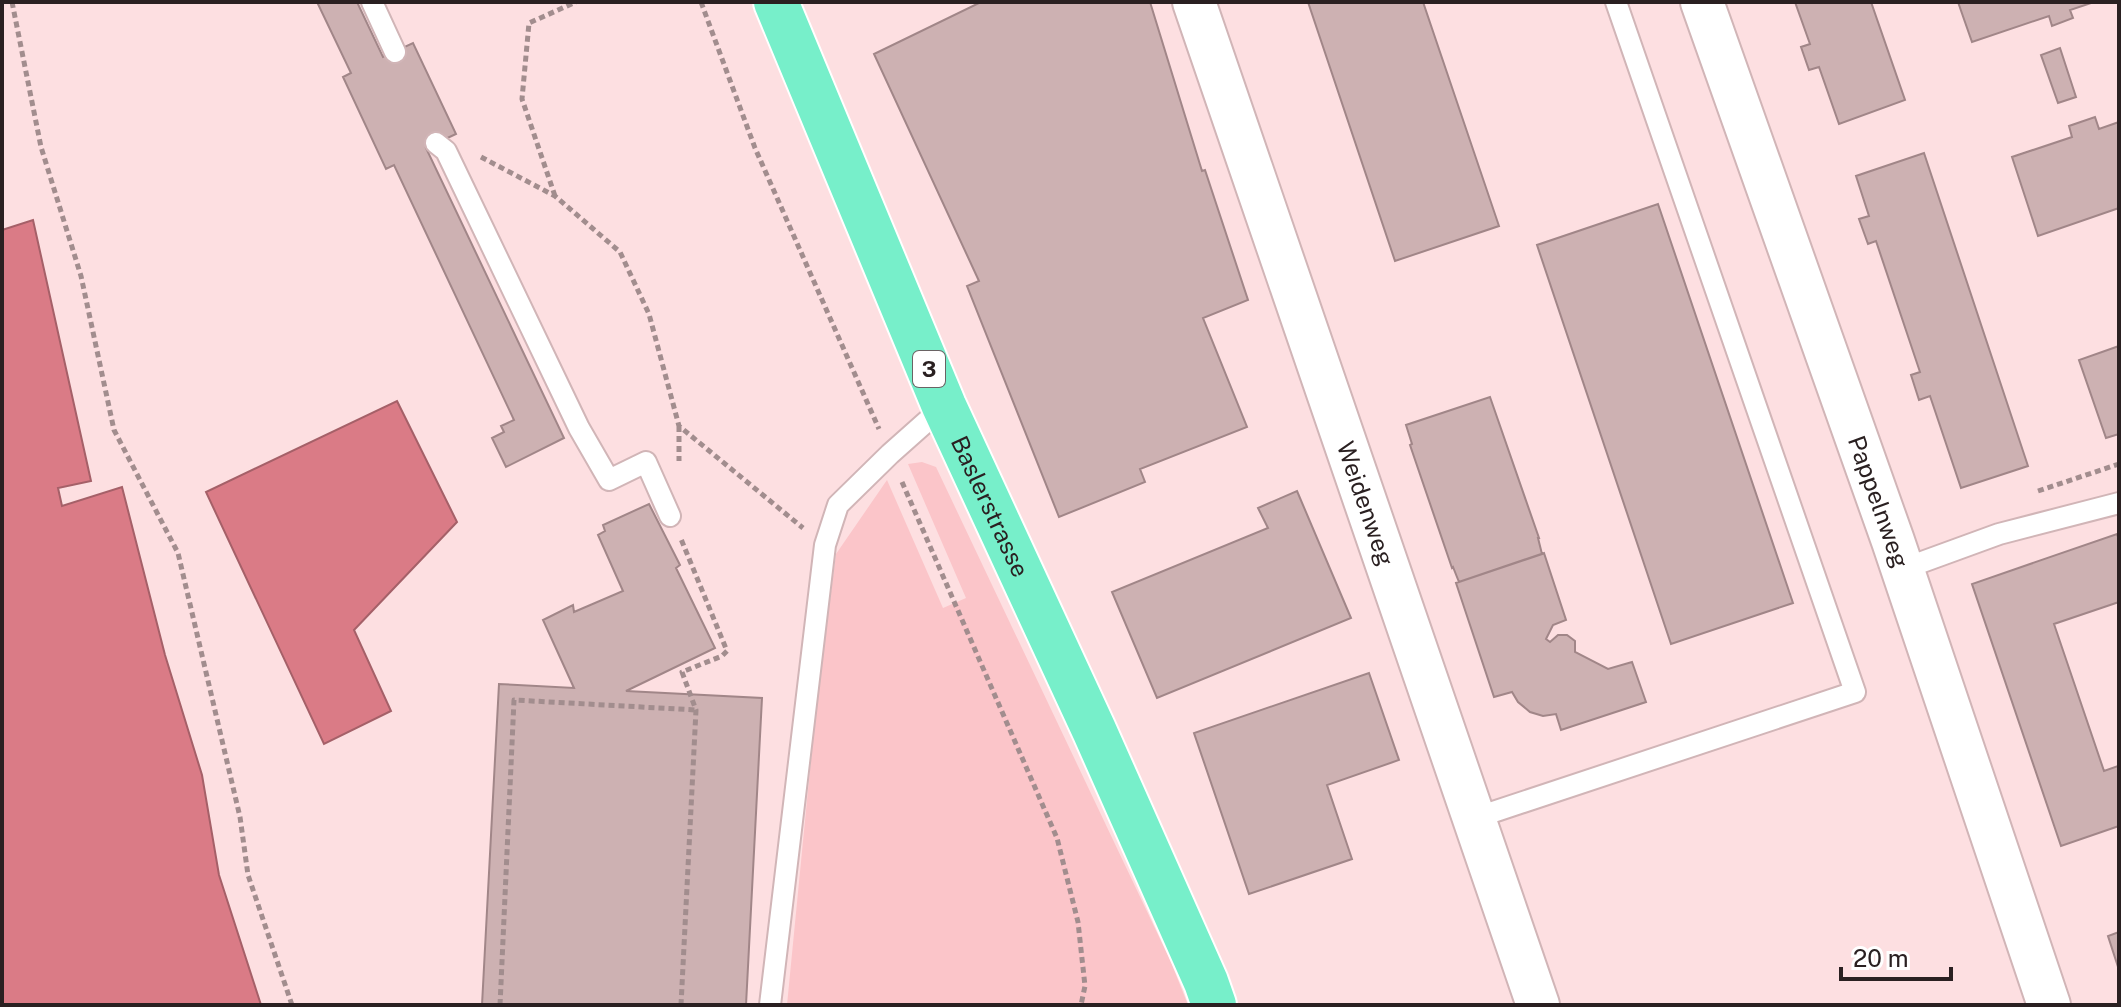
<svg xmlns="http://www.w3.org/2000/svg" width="2121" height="1007" font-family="'Public Sans',sans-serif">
	<rect width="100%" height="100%" fill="#fddfe1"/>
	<path fill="#fbc5c9" d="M922,462L936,467L1171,962L1188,1005H787L817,698L836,554L887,480L943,608L966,598L908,464Z"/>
	<path fill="#da7b86" stroke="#a56068" stroke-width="2" d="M33,220L91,481L58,488L62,506L122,487L165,655L202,775L219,875L261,1005H2V230Z
		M397,401L457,522L354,630L391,711L324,744L206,492Z"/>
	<path fill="#cdb1b2" stroke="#a18688" stroke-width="2" d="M317,2H357L383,57L413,43L456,134L426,148L564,438L506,467L492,438L504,432L501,426L514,420L394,165L386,169L343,77L351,73Z
		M981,2H1150L1202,171L1205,170L1248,300L1203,318L1247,427L1140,469L1145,482L1059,517L967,286L979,281L874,54Z
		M1308,2H1423L1499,226L1395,261Z
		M1795,2H1871L1905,100L1839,124L1819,67L1809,70L1801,47L1810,44Z
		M1958,2H2094L2070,10L2073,18L2052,26L2049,16L1972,42Z
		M2060,48L2076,97L2058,103L2041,55Z
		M2095,117L2099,129L2119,122V208L2038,236L2012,157L2072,137L2069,126Z
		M1924,153L2028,466L1961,488L1930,396L1919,400L1911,375L1920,372L1876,241L1868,244L1859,219L1869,216L1856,176Z
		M1658,204L1793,603L1671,644L1537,245Z
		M2119,346V434L2106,438L2079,360Z
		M1490,397L1539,538H1538L1542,554L1459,582L1453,567L1452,568L1410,445L1412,444L1406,425Z
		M1297,491L1351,618L1157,698L1112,592L1268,528L1258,508Z
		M649,504L680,565L676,568L715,648L626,691L762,698L746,1005H482L499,684L574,688L543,620L573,605L574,612L623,591L598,535L605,531L603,525Z
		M2117,534L2119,540V602L2054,624L2104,771L2118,766L2119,770V826L2061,846L1972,584Z
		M1544,553L1566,620L1553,625L1546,639L1550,642L1558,635H1567L1575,641V652L1608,669L1632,662L1646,702L1561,730L1556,714L1543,716L1530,712L1518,702L1512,692L1494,697L1456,583Z
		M1369,673L1399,760L1327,785L1352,859L1249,894L1194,733Z
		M2119,932V970L2108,936Z"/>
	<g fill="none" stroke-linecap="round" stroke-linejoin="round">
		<defs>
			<path id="service" d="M372,2L395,52
				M436,143L446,151L579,428L609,480L646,462L670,516
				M1903,569L1999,534L2119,503
				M1475,818L1855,692L1616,2
				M770,1005L825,545L838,505L890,454L944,406"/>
			<g id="minor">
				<path id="s1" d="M1194,2L1538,1005"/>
				<path id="s2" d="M1702,2L1893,541L2049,1005"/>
			</g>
			<g id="primary">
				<path id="s3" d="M776,2L944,406L1094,730L1206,982L1214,1005"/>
			</g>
		</defs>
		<use href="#service" stroke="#d1b5b7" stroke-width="24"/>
		<use href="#minor" stroke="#d1b5b7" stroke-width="46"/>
		<use href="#primary" stroke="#fff" stroke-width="48"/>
		<path stroke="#a28d8e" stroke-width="5" stroke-dasharray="6 4" stroke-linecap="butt" d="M12,2L41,147L81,276L114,430L178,553L240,817L248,875L292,1005
			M701,2L755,148L879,429
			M481,157L555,196L620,252L649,314L679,426L803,528
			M555,196L522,99L529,23L576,2
			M679,426V461
			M902,482L1057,838L1078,922L1085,986L1081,1005
			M2038,491L2119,464
			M500,1005L514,700L696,710
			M681,1005L696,710L682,672L722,656L727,651L681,539"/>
		<use href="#service" stroke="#fff" stroke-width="20"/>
		<use href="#minor" stroke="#fff" stroke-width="42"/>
		<use href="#primary" stroke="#77efca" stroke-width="44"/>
	</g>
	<g text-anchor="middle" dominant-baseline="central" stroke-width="8" stroke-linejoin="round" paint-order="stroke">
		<rect fill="#fff" stroke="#6a6364" stroke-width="2" x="913" y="351" width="32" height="36" rx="6"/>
		<g font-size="22" font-weight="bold" fill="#2a2021">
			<text x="929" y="369">3</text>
		</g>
		<g font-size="24" fill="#2a2021" stroke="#fff">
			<text stroke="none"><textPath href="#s2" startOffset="530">Pappelnweg</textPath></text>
			<text stroke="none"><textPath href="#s1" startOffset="530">Weidenweg</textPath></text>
			<text stroke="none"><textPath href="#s3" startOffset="548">Baslerstrasse</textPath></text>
		</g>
	</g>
	<rect width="2121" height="1007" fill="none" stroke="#2a2021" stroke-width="8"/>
	<path d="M1841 967v12h110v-12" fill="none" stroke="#2a2021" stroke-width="4"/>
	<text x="1853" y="967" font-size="24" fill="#2a2021" stroke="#ffffff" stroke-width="6" paint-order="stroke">20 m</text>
</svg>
